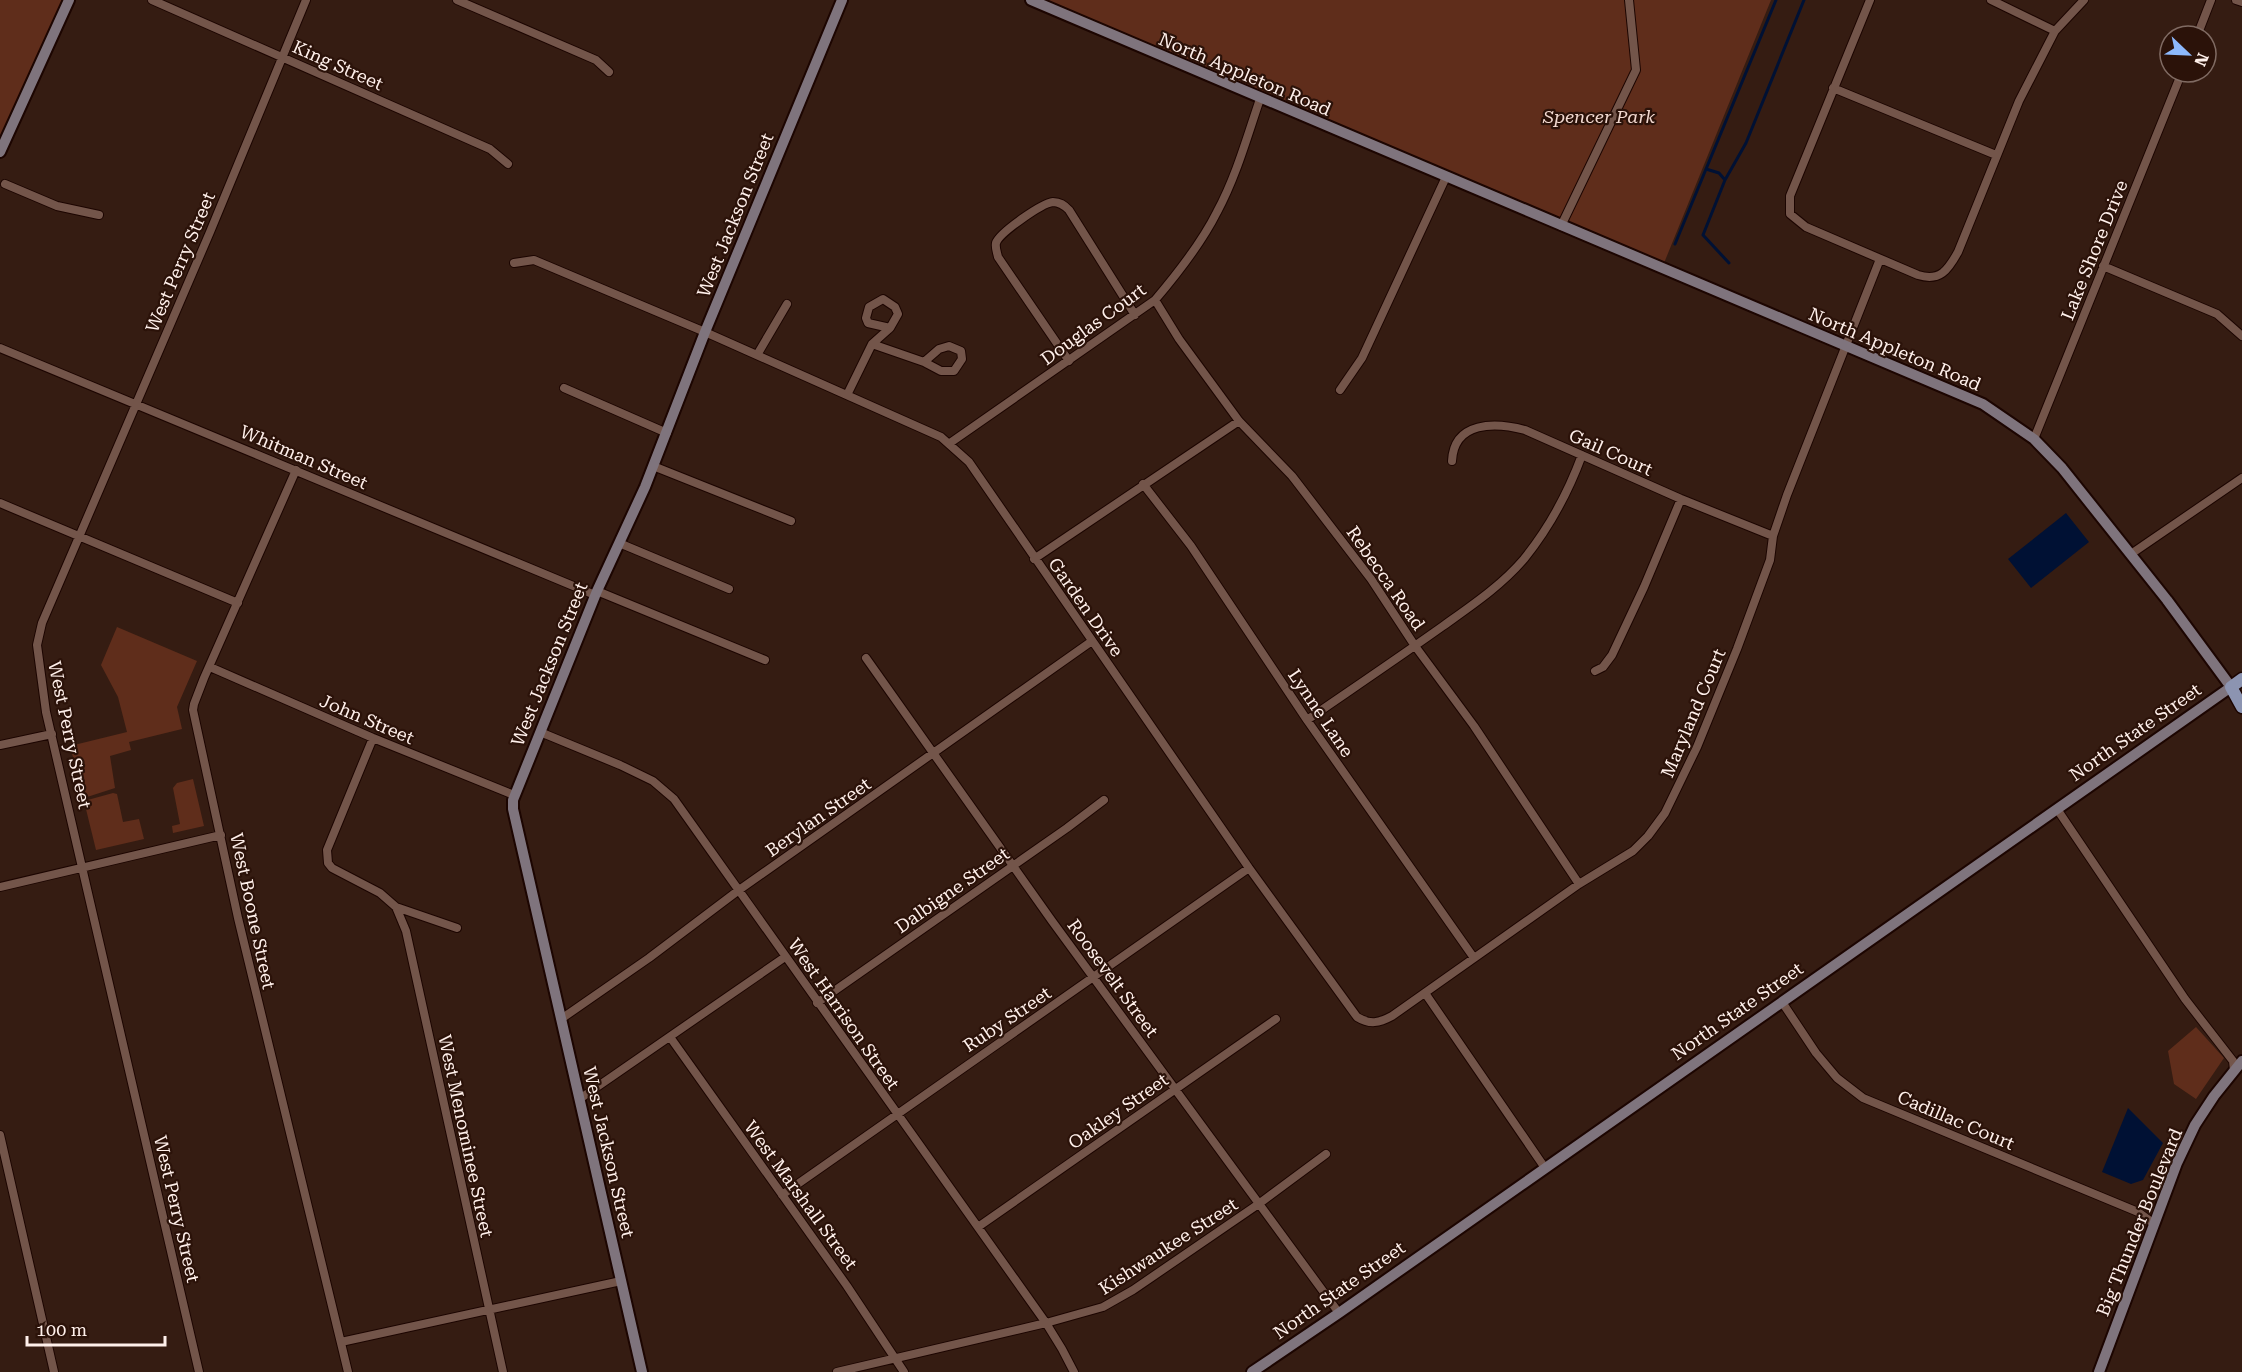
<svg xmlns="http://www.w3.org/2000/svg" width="2242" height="1372" font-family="'Roboto Serif',serif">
	<rect width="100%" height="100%" fill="#351c12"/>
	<path fill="#5f2d1b" d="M0,0H68L0,152Z
		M1025,0H1771L1662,268Z
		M117,627L197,661L177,707L182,729L129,742L131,750L110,756L115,788L84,798L70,746L127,732L118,697L101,665Z
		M193,779L204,826L173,833L172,826L180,824L173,788L177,783Z
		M113,793L117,794L123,822L139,819L144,839L96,850L84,801Z
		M2196,1027L2224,1058L2196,1099L2174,1084L2168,1051Z"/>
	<path fill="#001134" d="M2066,513L2089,542L2031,588L2008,559Z
		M2128,1108L2163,1143L2143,1180L2131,1184L2102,1172Z"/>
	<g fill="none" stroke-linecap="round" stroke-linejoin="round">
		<path stroke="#001134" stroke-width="3" d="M1706,169L1719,173L1725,180
			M1675,244L1776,0
			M1729,263L1703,235L1725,180L1746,143L1804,0"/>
		<defs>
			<path id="street" d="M152,0L490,149L508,164
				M457,0L596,60L609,72
				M1870,0L1790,196V214L1806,227L1918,275C1940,282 1948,270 1958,252L2019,101L2055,31L2084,0
				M1991,0L2055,31
				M2236,0L2242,2
				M2197,36L2211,0
				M1833,88L1996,155
				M5,184L57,206L99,215
				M1561,226L1636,70L1629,0
				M514,263L534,260L705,332L941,437L969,462L1249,868L1357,1017C1370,1025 1379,1023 1392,1016L1579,884L1633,851L1648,836L1665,813L1697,747L1737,649L1770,560L1773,536L1787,495L1880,259
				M2103,266L2217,314L2242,336
				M883,299L895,307L898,314L890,328L868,323L866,318L869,307Z
				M1155,300L1179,339L1239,421L1292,476L1371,579L1415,646L1474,726L1579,884
				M872,344L924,362
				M949,346L961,351L962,359L954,371H941L924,362L939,349Z
				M0,348L595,595
				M757,355L787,304
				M1069,361L998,257C997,252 995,248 996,243C999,233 1042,203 1053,202C1060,202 1064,205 1069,210L1135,315
				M564,388L667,433
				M1340,390L1362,358L1446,177
				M847,395L872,344L890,328
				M2034,439L2182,72
				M950,443L1155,300C1178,273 1201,244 1217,212C1236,177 1247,137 1260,99
				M1452,461C1454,421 1495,422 1525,430L1681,499L1773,536
				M653,466L791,521
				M296,470L204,678L194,704L193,710L238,918L348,1372
				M1143,484L1191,546L1307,720L1474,958
				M0,503L238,603
				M619,543L729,589
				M2131,554L2242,478
				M1034,559L1239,421
				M597,591L765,660
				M866,658L1052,921L1339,1313
				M210,667L373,738L514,795
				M1595,671L1603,667L1612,655L1644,587L1681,499
				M1307,720C1352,689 1398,658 1443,626C1471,606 1501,586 1524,559C1549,528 1568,493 1582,455
				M540,732L620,765L653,781L674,799L1046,1323L1062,1349L1074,1372
				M373,738L327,850L328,863L332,868L380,893L396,907L457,928
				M0,745L52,734
				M2057,809L2185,999L2233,1061L2234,1070
				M0,887L221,835
				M396,907L406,931L503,1372
				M1425,993L1545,1168
				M1782,1002L1816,1053L1837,1078L1863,1098L2138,1212L2153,1223
				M817,1003L1067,828L1104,800
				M561,1019L649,958L739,890L1092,641
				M670,1037L847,1286L904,1372
				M581,1098L785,957
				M0,1135L54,1372
				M782,1195L1249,868
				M978,1227L1276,1019
				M341,1342L621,1281
				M199,1372L46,712L37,645L42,623L210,232L306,0
				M837,1372L1046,1323L1103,1307L1133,1290L1260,1203L1326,1154"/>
			<path id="secondary" d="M1031,0L1983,404L2034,439L2062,468L2167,600L2231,687L1339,1313L1252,1372
				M0,152L69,0
				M642,1372L513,809V800L597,591L645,487L705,332L842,0
				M2099,1372L2177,1163L2195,1125L2214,1096L2242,1061"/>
			<path id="primary" d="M2231,687L2242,707
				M2231,687L2242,679"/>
		</defs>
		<use href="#street" stroke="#1c0501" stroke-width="10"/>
		<use href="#secondary" stroke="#1c0501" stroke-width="14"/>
		<use href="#primary" stroke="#1c0501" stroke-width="15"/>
		<use href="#street" stroke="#73554a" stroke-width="8"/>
		<use href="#secondary" stroke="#7f747d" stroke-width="10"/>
		<use href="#primary" stroke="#8c94b1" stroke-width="12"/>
	</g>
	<g text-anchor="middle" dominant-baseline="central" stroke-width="4.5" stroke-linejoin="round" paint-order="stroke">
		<g font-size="18" fill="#fff0eb" stroke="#2b1209">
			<text transform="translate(338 65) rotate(24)">King Street</text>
			<text transform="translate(1245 74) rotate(23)">North Appleton Road</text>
			<text transform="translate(735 215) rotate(-68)">West Jackson Street</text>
			<text transform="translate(2094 250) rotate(-68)">Lake Shore Drive</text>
			<text transform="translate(180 262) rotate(-67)">West Perry Street</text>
			<text transform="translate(1093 324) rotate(-36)">Douglas Court</text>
			<text transform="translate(1895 349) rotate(23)">North Appleton Road</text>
			<text transform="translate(1611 452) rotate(24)">Gail Court</text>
			<text transform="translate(304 457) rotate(23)">Whitman Street</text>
			<text transform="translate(1386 578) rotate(55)">Rebecca Road</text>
			<text transform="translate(1086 607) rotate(55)">Garden Drive</text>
			<text transform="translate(549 664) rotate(-68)">West Jackson Street</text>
			<text transform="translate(1321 713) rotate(56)">Lynne Lane</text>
			<text transform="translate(1693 713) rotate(-67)">Maryland Court</text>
			<text transform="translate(367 719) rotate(23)">John Street</text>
			<text transform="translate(2135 732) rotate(-35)">North State Street</text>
			<text transform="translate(70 735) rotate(78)">West Perry Street</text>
			<text transform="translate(818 817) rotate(-35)">Berylan Street</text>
			<text transform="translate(952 890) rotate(-35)">Dalbigne Street</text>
			<text transform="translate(253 911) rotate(78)">West Boone Street</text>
			<text transform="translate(1113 978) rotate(54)">Roosevelt Street</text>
			<text transform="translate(1737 1011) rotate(-35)">North State Street</text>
			<text transform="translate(844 1014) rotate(55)">West Harrison Street</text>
			<text transform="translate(1007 1019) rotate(-34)">Ruby Street</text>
			<text transform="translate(1118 1111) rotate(-35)">Oakley Street</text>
			<text transform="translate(1956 1120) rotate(23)">Cadillac Court</text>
			<text transform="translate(466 1136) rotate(78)">West Menominee Street</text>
			<text transform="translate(609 1152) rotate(77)">West Jackson Street</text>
			<text transform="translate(801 1195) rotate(54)">West Marshall Street</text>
			<text transform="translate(177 1209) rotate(77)">West Perry Street</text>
			<text transform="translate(2139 1222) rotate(-68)">Big Thunder Boulevard</text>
			<text transform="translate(1168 1246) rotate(-33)">Kishwaukee Street</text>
			<text transform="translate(1339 1290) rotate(-35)">North State Street</text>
		</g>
		<g font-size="18" font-style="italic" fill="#f2d9d0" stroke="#2b1209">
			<text x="1599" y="116">Spencer Park</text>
		</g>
	</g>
	<g transform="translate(2188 54) rotate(113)"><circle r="28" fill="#2b1209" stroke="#806b63" stroke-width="1.5"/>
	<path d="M0-4.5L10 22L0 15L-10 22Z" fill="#8db9fc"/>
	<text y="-9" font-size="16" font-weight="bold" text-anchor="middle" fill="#fff0eb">N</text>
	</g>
	<path d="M27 1336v9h138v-9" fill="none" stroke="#fff0eb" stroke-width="3"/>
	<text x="36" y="1336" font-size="18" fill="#fff0eb" stroke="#2b1209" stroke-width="4.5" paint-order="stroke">100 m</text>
</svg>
